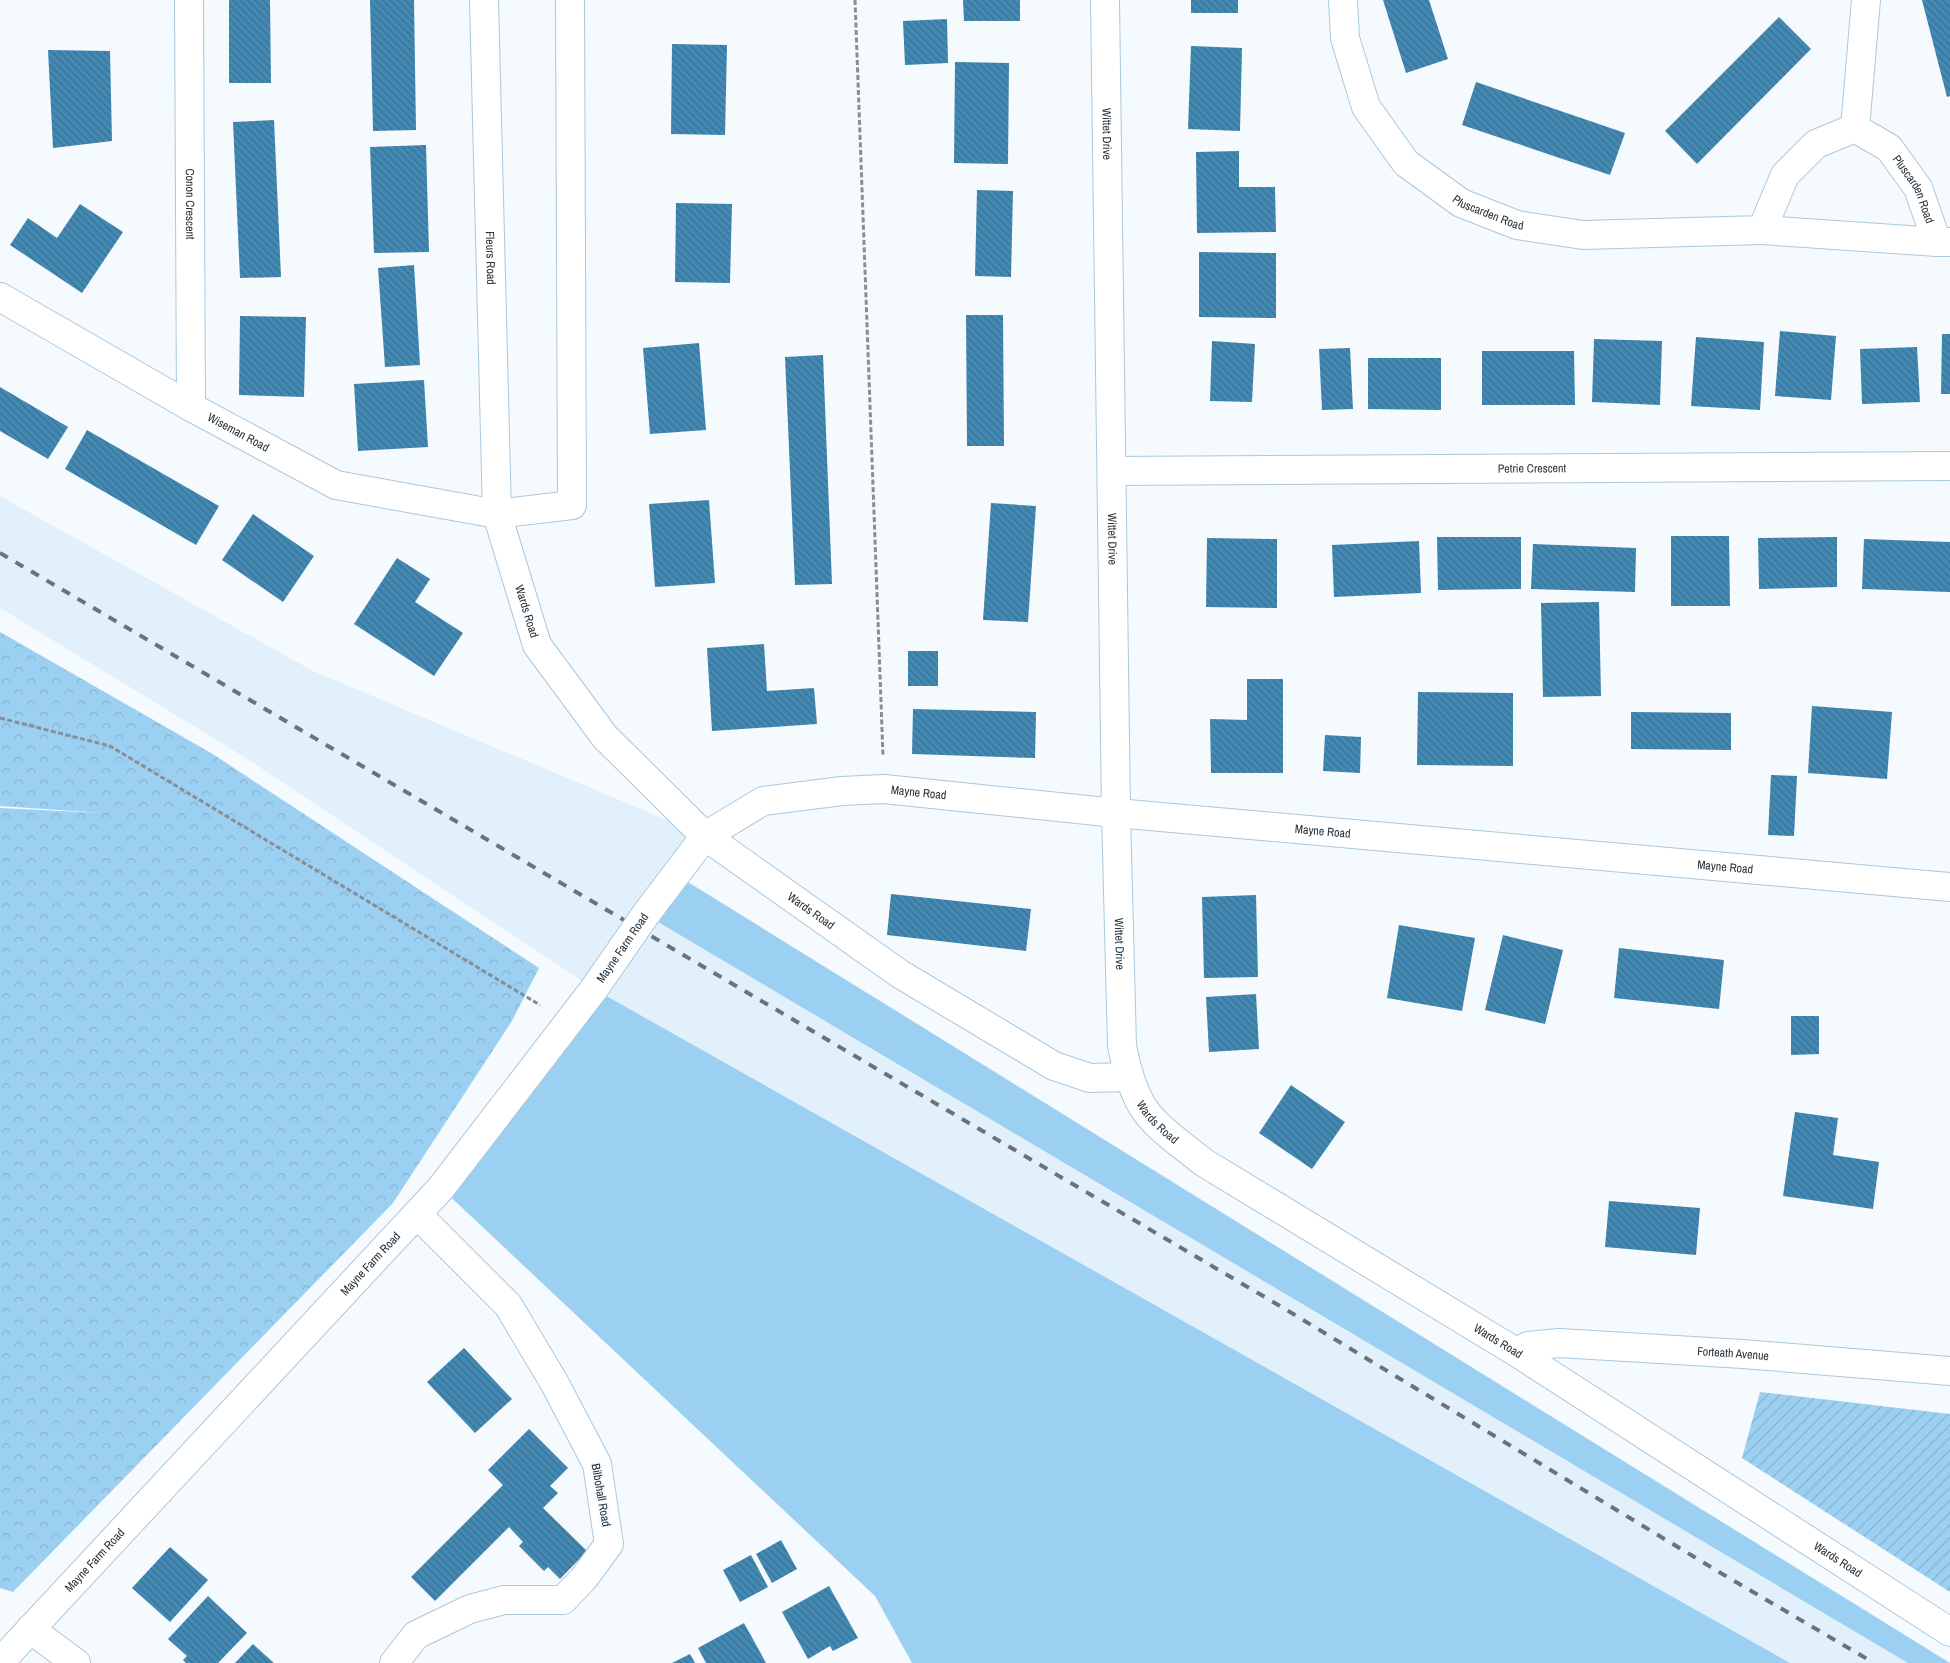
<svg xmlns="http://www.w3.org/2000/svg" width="1950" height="1663" font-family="'Archivo Narrow',sans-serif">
	<defs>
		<pattern id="forest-crowns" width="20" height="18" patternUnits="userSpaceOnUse" patternTransform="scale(1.25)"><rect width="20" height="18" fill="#9cd0f2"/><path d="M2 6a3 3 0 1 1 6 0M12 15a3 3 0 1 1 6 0" fill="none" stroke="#86b3d0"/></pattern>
		<pattern id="garden-furrows" width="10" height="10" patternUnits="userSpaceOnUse" patternTransform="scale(1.25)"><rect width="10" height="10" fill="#9cd0f2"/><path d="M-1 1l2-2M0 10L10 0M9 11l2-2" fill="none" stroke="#86b3d0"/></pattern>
		<pattern id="building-back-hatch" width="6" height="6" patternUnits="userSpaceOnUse" patternTransform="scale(1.25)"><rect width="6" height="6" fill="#4389b3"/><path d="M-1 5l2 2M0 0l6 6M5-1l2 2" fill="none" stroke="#387193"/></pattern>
	</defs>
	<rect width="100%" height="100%" fill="#f4fafe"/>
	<path fill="#e1f0fa" d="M0,496L313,671L705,836L647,914L1908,1663H1790L594,989L238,753L0,608Z"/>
	<path fill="#9cd0f2" d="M683,879L1950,1663H1908L653,919Z
		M594,989L1790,1663H912L875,1596L441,1188Z"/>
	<path fill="url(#forest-crowns)" d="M0,632L211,753L539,968L512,1021L393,1203L13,1592L0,1588V808L103,813L0,806Z"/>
	<path fill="url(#garden-furrows)" d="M1760,1392L1950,1414V1592L1742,1458Z"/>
	<path fill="url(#building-back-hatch)" d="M229,0H270L271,83H229Z
		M370,0H414L416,130L373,131Z
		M963,0H1020V21H964Z
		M1191,0H1238V13H1191Z
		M1383,0H1429L1448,59L1406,73Z
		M1922,0H1950V96L1947,97Z
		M1779,17L1811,49L1697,164L1665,131Z
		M947,19L948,63L905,65L903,21Z
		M672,44L727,45L725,135L671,134Z
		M1191,46L1242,48L1240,131L1188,129Z
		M48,50L110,51L112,141L53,148Z
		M955,62L1009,63L1008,164L954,163Z
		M1476,82L1625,133L1610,175L1462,125Z
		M274,120L281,277L240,278L233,122Z
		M426,145L429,252L374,253L370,147Z
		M1239,151V187H1275L1276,232L1197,233L1196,152Z
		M977,190L1013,191L1011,277L975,276Z
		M676,203L732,204L730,283L675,282Z
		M80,204L123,232L82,293L10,245L28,218L57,238Z
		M1199,252L1276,253V318L1199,317Z
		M414,265L420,365L385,367L378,268Z
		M966,315H1003L1004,446H967Z
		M240,316L306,317L304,397L239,395Z
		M1780,331L1836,336L1831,400L1775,396Z
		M1942,334H1950V394H1941Z
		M1696,337L1764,342L1760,410L1691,406Z
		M1594,339L1662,341L1660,405L1592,402Z
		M1212,341L1255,344L1252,402L1210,401Z
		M699,343L706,430L650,434L643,348Z
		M1917,347L1920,402L1862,404L1860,349Z
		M1350,348L1353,409L1322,410L1319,349Z
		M1482,351H1574L1575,405H1482Z
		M823,355L832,584L795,585L785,357Z
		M1368,358H1441V410L1368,409Z
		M424,380L428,447L358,451L354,384Z
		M0,387L68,427L48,459L0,431Z
		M87,430L219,506L196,545L65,469Z
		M709,500L715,583L655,587L649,504Z
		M991,503L1036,506L1028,622L983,620Z
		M253,514L314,556L283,602L222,560Z
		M1671,536H1729L1730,606H1671Z
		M1437,537H1521V589L1438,590Z
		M1837,537V587L1759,589L1758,538Z
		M1207,538L1277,539V608L1206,607Z
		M1864,539L1950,542V592L1862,589Z
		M1419,541L1421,593L1334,597L1332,545Z
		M1533,544L1636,548L1635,592L1531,589Z
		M397,558L430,579L415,602L463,633L434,676L354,624Z
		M1599,602L1601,696L1543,697L1541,603Z
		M764,644L767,691L814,688L817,724L712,731L707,648Z
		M908,651H938V686H908Z
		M1247,679H1283V773H1211L1210,719L1247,720Z
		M1418,692L1513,693V766L1417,765Z
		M1812,706L1892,712L1887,779L1808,773Z
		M913,709L1036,712L1035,758L912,754Z
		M1631,712L1731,713V750L1631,749Z
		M1325,735L1361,737L1360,773L1323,771Z
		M1771,775L1797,776L1794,836L1768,835Z
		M891,894L1031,909L1026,951L887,935Z
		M1256,895L1258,977L1204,978L1202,897Z
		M1399,925L1475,938L1462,1011L1387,998Z
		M1503,935L1563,950L1545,1024L1485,1010Z
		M1619,948L1724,960L1719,1009L1614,998Z
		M1256,994L1259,1049L1209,1052L1206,997Z
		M1791,1016H1819V1054L1791,1055Z
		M1291,1085L1345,1122L1312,1169L1259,1133Z
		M1795,1112L1838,1118L1833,1155L1879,1162L1873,1209L1783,1196Z
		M1609,1201L1700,1208L1696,1255L1605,1247Z
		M464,1348L512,1399L475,1433L427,1382Z
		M529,1429L568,1468L550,1486L558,1493L543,1508L587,1551L560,1579L548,1567L544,1571L519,1546L523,1542L509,1527L435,1601L411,1577L503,1485L488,1470Z
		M781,1540L797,1569L772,1583L756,1554Z
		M170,1547L208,1580L170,1622L132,1588Z
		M751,1555L768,1587L740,1602L723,1570Z
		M829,1586L858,1638L833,1651L830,1646L808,1659L782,1612Z
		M208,1596L247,1633L218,1663H186L183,1660L187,1656L168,1639Z
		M744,1623L766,1663H706L698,1648Z
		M253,1644L274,1663H235Z
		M690,1654L695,1663H672Z"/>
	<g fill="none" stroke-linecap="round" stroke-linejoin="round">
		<defs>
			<g id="minor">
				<path id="s1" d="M189,0L191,407"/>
				<path id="s2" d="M484,0L497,514L537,645L605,737L705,836L900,974L1054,1066L1090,1078L1129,1077"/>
				<path id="s3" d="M1105,0L1116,813L1122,1046C1126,1066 1131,1086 1141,1104C1153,1126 1184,1146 1203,1162L1516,1352L1950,1632"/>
				<path id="s4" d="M1343,0L1345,38L1366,107L1406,163L1461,203L1517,225L1583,235L1762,230L1785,175L1816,144L1855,128"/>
				<path id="s5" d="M1855,128L1889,148L1918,188L1937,242H1950"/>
				<path d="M1855,128L1866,0"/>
				<path d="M1762,230L1937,242"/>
				<path id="s6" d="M0,297L191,407L336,485L497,514L572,505L570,0"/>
				<path id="s7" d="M1113,471L1950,466"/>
				<path id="s8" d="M646,914L705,836L763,801L842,791L884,789L1116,813L1950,887"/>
				<path id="s9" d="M1516,1352L1528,1346L1559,1343L1743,1354L1950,1371"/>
				<path d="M30,1629L76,1663"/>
				<path id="s10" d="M0,1662L441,1188L594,989"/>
				<path d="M394,1663L416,1635L470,1609L504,1600H563L584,1578L609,1544L597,1464L555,1384L508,1305L417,1214"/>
			</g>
		</defs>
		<use href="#minor" stroke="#acc8db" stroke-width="30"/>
		<path stroke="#878f96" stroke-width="3" stroke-dasharray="5 2.5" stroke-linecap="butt" d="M855,0L883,756
			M0,718L110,746L540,1005"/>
		<use href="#minor" stroke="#fff" stroke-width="28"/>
		<path stroke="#6a737a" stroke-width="4" stroke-dasharray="9 9" stroke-linecap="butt" d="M0,553L1280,1306L1719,1572L1874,1663"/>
		<defs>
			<g id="minor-bridge">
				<path id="s11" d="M594,989L646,914"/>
			</g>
		</defs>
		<use href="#minor-bridge" stroke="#acc8db" stroke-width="30" stroke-linecap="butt"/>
		<use href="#minor-bridge" stroke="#fff" stroke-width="28"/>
	</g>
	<g text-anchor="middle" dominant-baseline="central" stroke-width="4" stroke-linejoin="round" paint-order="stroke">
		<g font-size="12" fill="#28333b" stroke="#f4fafe">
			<text stroke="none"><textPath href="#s3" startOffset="134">Wittet Drive</textPath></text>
			<text stroke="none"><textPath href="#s5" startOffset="88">Pluscarden Road</textPath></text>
			<text stroke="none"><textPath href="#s1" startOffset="204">Conon Crescent</textPath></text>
			<text stroke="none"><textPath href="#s4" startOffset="276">Pluscarden Road</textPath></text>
			<text stroke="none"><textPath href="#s2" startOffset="258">Fleurs Road</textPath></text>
			<text stroke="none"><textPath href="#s6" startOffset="274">Wiseman Road</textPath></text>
			<text stroke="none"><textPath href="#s7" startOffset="419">Petrie Crescent</textPath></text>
			<text stroke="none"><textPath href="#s3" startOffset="539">Wittet Drive</textPath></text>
			<text stroke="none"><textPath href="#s2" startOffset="616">Wards Road</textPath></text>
			<text stroke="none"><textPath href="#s8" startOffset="322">Mayne Road</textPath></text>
			<text stroke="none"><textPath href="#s8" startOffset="728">Mayne Road</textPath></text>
			<text stroke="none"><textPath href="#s8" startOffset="1132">Mayne Road</textPath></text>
			<text stroke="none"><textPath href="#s2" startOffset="1036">Wards Road</textPath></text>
			<text stroke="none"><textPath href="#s3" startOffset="944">Wittet Drive</textPath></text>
			<text stroke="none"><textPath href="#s11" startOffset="50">Mayne Farm Road</textPath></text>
			<text stroke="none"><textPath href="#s3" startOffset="1132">Wards Road</textPath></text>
			<text stroke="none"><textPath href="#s10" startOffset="544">Mayne Farm Road</textPath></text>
			<text stroke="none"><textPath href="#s3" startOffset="1538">Wards Road</textPath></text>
			<text stroke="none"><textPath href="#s9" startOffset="219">Forteath Avenue</textPath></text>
			<text transform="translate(601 1495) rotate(80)">Bilbohall Road</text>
			<text stroke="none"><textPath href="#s10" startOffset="139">Mayne Farm Road</textPath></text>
			<text stroke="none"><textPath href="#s3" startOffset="1942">Wards Road</textPath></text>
		</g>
	</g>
</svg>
